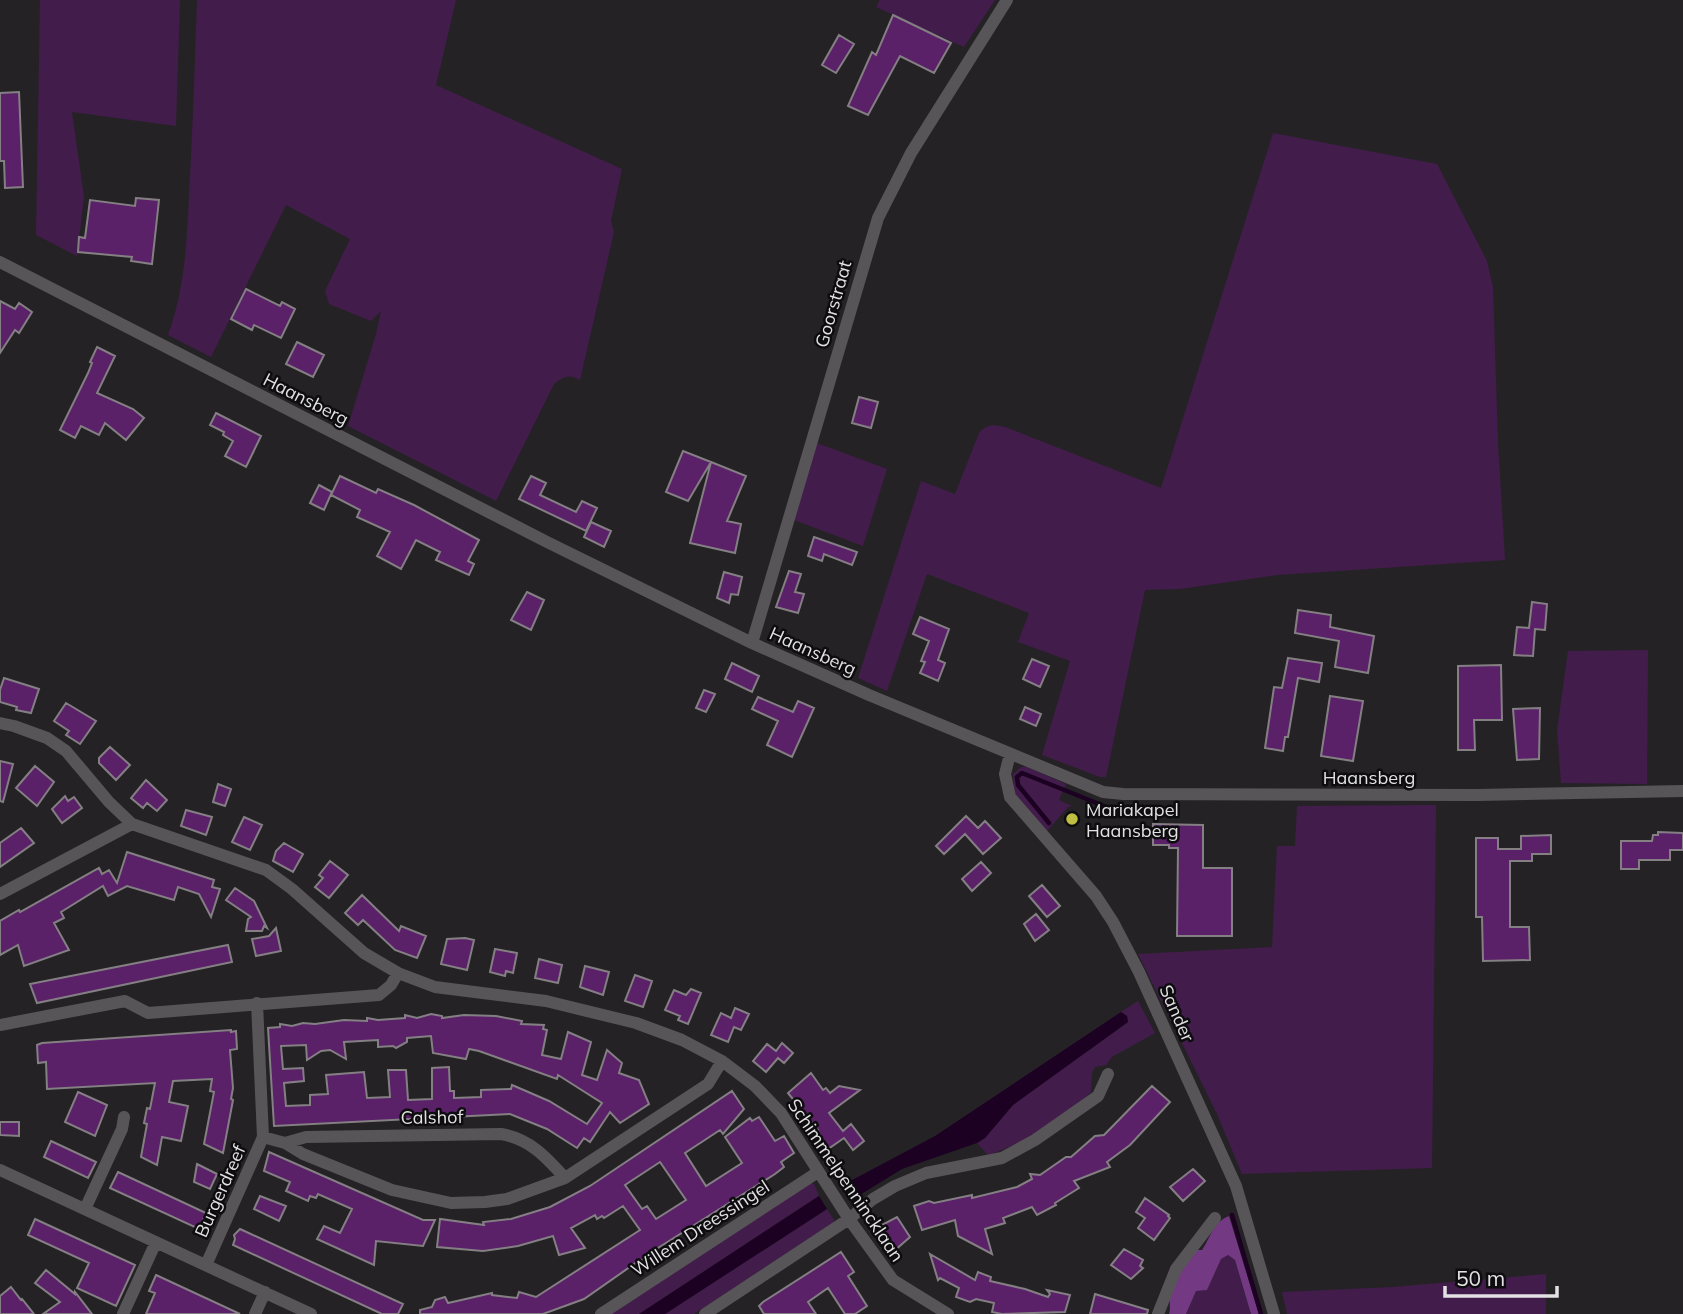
<svg xmlns="http://www.w3.org/2000/svg" width="1683" height="1314" font-family="Mulish,sans-serif">
	<rect width="100%" height="100%" fill="#252226"/>
	<path fill="#421d4b" d="M40,0H180L176,126L72,112L84,197L77,256L36,235Z
		M197,0H456L436,85L622,169L611,221L614,232L580,380C569,374 564,376 554,384L496,501L348,426L376,334L381,311L371,321L329,304L325,291L350,239L286,205L211,357L168,335C187,283 187,231 190,177C193,118 195,59 197,0Z
		M880,0H995L964,47L876,7Z
		M1273,133L1437,164L1487,261L1493,287L1498,443L1505,560L1277,575L1180,589L1145,590L1106,777H1100L1042,755L1070,661L1018,642L1029,613L927,574L887,691L858,678L921,481L955,494L979,433C987,424 993,424 1005,427L1161,488Z
		M817,443L887,469L863,546L794,520Z
		M1648,650L1647,784L1561,783L1557,730L1568,651Z
		M1021,767H1027L1066,784L1059,800L1072,806L1068,807L1047,831L1014,793L1013,774Z
		M1436,805L1432,1168L1242,1174L1217,1114L1138,954L1272,947L1277,846H1295L1297,806Z
		M1138,1001L1155,1033L1112,1057L1106,1065L1095,1067L1092,1073L1091,1092C1061,1120 1027,1142 988,1155L977,1143L985,1138L1013,1105L1128,1022L1127,1016L1121,1012Z
		M811,1183L814,1184L819,1196L639,1314H609Z
		M827,1209L834,1220L833,1223L694,1314H665Z
		M1228,1255L1235,1260L1251,1314H1186L1196,1291L1207,1290L1221,1259Z
		M1546,1274V1314H1287L1282,1292L1393,1287Z"/>
	<path fill="#733982" d="M1229,1216L1259,1314H1251L1235,1260L1228,1255L1221,1259L1207,1290L1196,1291L1186,1314H1169C1171,1307 1169,1304 1170,1297C1171,1281 1185,1263 1194,1250H1202C1211,1237 1213,1222 1229,1216Z"/>
	<path fill="#1c0123" d="M1121,1012L1127,1016L1128,1022L1013,1105L985,1138L977,1143L902,1169L850,1201L841,1186L935,1136Z
		M819,1196L827,1209L665,1314H639Z"/>
	<g fill="none" stroke-linecap="round" stroke-linejoin="round">
		<path stroke="#1c0123" stroke-width="4.5" d="M1049,823L1018,785L1017,777L1022,773L1114,810
			M1232,1215L1261,1314"/>
	</g>
	<path fill="#5a2068" stroke="#837f83" stroke-width="2" fill-rule="evenodd" d="M893,15L951,43L934,73L900,56L868,115L848,106L872,52L876,55Z
		M839,35L854,44L836,73L822,65Z
		M19,92L23,187L5,188L4,161H0V93Z
		M136,198L159,200L152,264L131,261L132,257L78,252L79,237L85,238L90,200L135,206Z
		M246,289L280,306L282,302L295,309L281,338L254,325L252,330L231,319Z
		M0,301L15,309L19,303L32,312L19,333L15,330L0,353Z
		M297,342L324,355L313,377L286,364Z
		M97,347L115,356L97,393L133,409L144,418L126,440L105,423L99,435L81,426L75,438L60,430L88,373L92,363L90,362Z
		M859,397L878,402L871,428L852,423Z
		M216,413L261,436L246,467L225,456L233,441L223,435L224,432L210,425Z
		M683,451L711,462L688,501L666,492Z
		M711,462L746,476L727,521L741,524L735,553L690,543Z
		M340,476L376,493L378,489L414,505L479,540L468,561L474,564L469,575L436,560L440,552L416,540L401,569L377,556L390,532L357,517L360,510L331,495Z
		M531,476L546,483L540,495L576,512L582,501L597,508L586,531L519,499Z
		M319,485L332,492L324,510L310,503Z
		M591,522L611,531L604,547L584,537Z
		M814,537L857,552L852,565L824,554L822,561L808,556Z
		M789,571L801,574L795,592L804,594L798,613L776,607Z
		M724,572L742,577L738,595L731,594L729,603L717,598Z
		M527,592L544,600L531,630L511,620Z
		M1532,602L1547,604L1545,630L1535,629L1533,656L1514,655L1517,627L1529,628Z
		M1298,610L1331,615L1330,627L1374,636L1368,673L1335,667L1339,641L1295,633Z
		M920,617L949,629L938,660L945,663L938,681L920,673L925,662L921,661L929,641L913,634Z
		M1288,658L1322,663L1319,682L1298,678L1288,737H1285L1283,751L1265,748L1274,687L1282,688Z
		M1032,659L1049,666L1040,687L1023,679Z
		M732,663L759,676L752,692L725,679Z
		M1501,665L1502,720H1474L1475,750H1458V666Z
		M4,678L39,689L31,713L16,710L17,707L0,702V690Z
		M704,690L715,694L706,712L696,708Z
		M1330,696L1363,701L1353,761L1321,756Z
		M758,697L793,712L798,701L814,708L792,757L767,745L778,721L752,709Z
		M66,703L96,721L80,744L66,735L69,731L54,721Z
		M1025,707L1041,714L1036,726L1020,719Z
		M1540,708L1539,759L1517,760L1513,709Z
		M110,747L130,765L116,780L99,763V758Z
		M0,761L13,764L3,802L0,801Z
		M35,766L54,782L37,806L16,788Z
		M146,780L167,800L157,811L147,803L143,808L131,798Z
		M218,784L231,789L225,806L213,802Z
		M65,796L68,801L74,797L82,808L62,823L52,809Z
		M186,810L212,817L206,835L181,826Z
		M966,816L978,828L985,821L1001,838L983,854L965,834L944,854L936,846Z
		M244,817L262,825L250,850L232,842Z
		M1153,824L1203,825V868H1232V936H1177L1178,848H1169V845H1153Z
		M21,828L34,843L0,867V843Z
		M1658,832L1683,833V850H1670V860H1639V869H1621V841H1652L1653,835H1658Z
		M1551,835V854H1532V861H1510V927H1529L1530,960L1483,961L1482,917H1476V838H1498V849H1521V836Z
		M284,843L303,854L293,872L273,861L276,851Z
		M127,852L214,880L212,887L220,889L211,917L199,894L178,887L174,900L127,886L108,896L103,886L61,912L64,918L54,923L69,950L24,966L18,945L0,955V921L19,910L20,912L99,868L102,874L109,870L117,883Z
		M330,861L348,875L329,898L315,887L323,878L319,875Z
		M981,862L991,873L972,891L962,879Z
		M1042,885L1060,906L1047,917L1029,896Z
		M235,888L254,901L267,928L264,926L262,931H246L248,919L251,917L226,900Z
		M362,895L399,931L401,926L426,936L417,958L395,950L363,920L358,925L345,913Z
		M1036,914L1049,930L1035,941L1024,924Z
		M276,928L281,951L256,956L252,939L269,936Z
		M465,938L474,940L467,970L441,964L447,939Z
		M228,945L232,962L37,1003L30,984Z
		M495,949L517,953L513,973L506,971L505,976L490,972Z
		M539,959L562,965L558,983L535,978Z
		M585,966L609,972L603,995L580,987Z
		M635,975L652,981L643,1007L625,1001Z
		M691,989L701,993L688,1024L678,1020L680,1016L665,1010L674,990L686,995Z
		M735,1008L749,1014L741,1030L734,1027L728,1042L711,1035L721,1013L731,1018Z
		M431,1014L442,1016V1018L464,1015L496,1016L522,1021L521,1024L544,1025L543,1029L547,1030L542,1055L561,1059L568,1032L591,1042L582,1075L597,1080L607,1050L622,1063L619,1073L639,1080L649,1104L620,1123L610,1112L590,1142L584,1138L577,1148L547,1129L510,1114L274,1126L268,1028L280,1027V1024L292,1026L303,1023L315,1024L344,1020L367,1021V1018L378,1020L405,1018V1015L417,1018ZM431,1036L433,1053L466,1059L469,1049L479,1051L557,1079L558,1075L602,1103L587,1124L549,1101L512,1085L511,1089L481,1090V1097L454,1098V1091H450L449,1067L432,1068V1099L408,1100L406,1070H388L390,1097L367,1098L364,1072L326,1075L328,1094L310,1095V1105L286,1106L284,1083L304,1081L303,1068L283,1069L281,1046L306,1045L307,1060L321,1051L330,1050L346,1059L344,1042L378,1040V1047L393,1046L396,1048L407,1042V1038Z
		M231,1030V1032L236,1031L237,1049L230,1050L233,1088L231,1099L233,1100L223,1153L204,1144L214,1092L210,1091L212,1079L173,1081L169,1102L188,1106L181,1141L162,1137L157,1165L141,1157L147,1124L144,1123L147,1108L150,1109L155,1083L47,1089L46,1062L38,1063L37,1045L42,1043Z
		M782,1043L793,1053L784,1063L778,1058L766,1072L753,1061L767,1044L776,1051Z
		M811,1073L823,1090L826,1088L830,1093L839,1086L860,1090L829,1113L843,1131L851,1124L864,1141L853,1150L844,1138L828,1149L821,1139L818,1130L788,1093Z
		M1152,1086L1170,1102L1130,1145L1107,1162L1110,1167L1074,1181L1079,1188L1055,1203L1056,1205L1037,1215L1032,1207L1003,1218L1005,1223L985,1229L992,1254L958,1236L955,1220L922,1230L914,1206L929,1201L934,1203L972,1195V1198L1017,1187L1032,1179L1030,1174L1040,1175L1066,1157H1071L1095,1136L1104,1135Z
		M732,1091L744,1109L723,1134L720,1130L685,1153L706,1186L742,1163L725,1137L750,1118L752,1121L759,1117L775,1141L784,1136L794,1153L781,1162L784,1167L775,1174L658,1248L647,1258L637,1262L584,1299L543,1314H420V1310L432,1307L435,1300L445,1297L448,1303L492,1293V1295L517,1298L519,1292L536,1297L640,1230L623,1206L604,1218L602,1216L597,1219L595,1215L571,1228L585,1248L559,1255L553,1236L518,1246L483,1251L437,1247L440,1219L484,1225L483,1222L511,1219L550,1207L590,1186ZM660,1162L686,1200L656,1219L647,1206L642,1209L625,1185Z
		M78,1092L107,1105L95,1136L65,1122Z
		M0,1122H19V1136L0,1135Z
		M51,1141L96,1162L88,1178L44,1157Z
		M269,1152L423,1220H435L423,1246L376,1241L374,1265L317,1239L324,1226L340,1233L352,1209L318,1194L316,1198L310,1196L308,1201L286,1191L290,1182L264,1171Z
		M197,1164L217,1174L210,1189L194,1182Z
		M1193,1169L1205,1181L1183,1201L1170,1187Z
		M118,1172L206,1213L199,1229L110,1188Z
		M260,1196L286,1206L279,1221L254,1209Z
		M1145,1198L1169,1215L1168,1216L1170,1218L1154,1240L1138,1228L1145,1218L1136,1212Z
		M897,1217L910,1237L894,1251L878,1227Z
		M35,1219L135,1265L116,1306L77,1288L89,1263L28,1235Z
		M240,1229L403,1304L398,1314H382L233,1245L235,1239L234,1235Z
		M1124,1249L1143,1260L1140,1266L1143,1268L1131,1279L1111,1265Z
		M841,1252L854,1272L848,1276L867,1306L855,1314H845L828,1288L808,1302L816,1314H764L759,1306L763,1302Z
		M930,1254L975,1280L978,1272L991,1277L990,1281L1025,1289L1048,1297L1050,1294L1047,1290L1070,1295L1065,1312L1002,1314L992,1312L994,1303L976,1299L970,1302L956,1297L959,1288L940,1278L938,1280Z
		M46,1270L75,1294V1292L92,1314H43L60,1302L35,1283Z
		M156,1275L240,1314H146L155,1293L149,1291Z
		M11,1287L21,1300L22,1299L34,1314H0V1296Z
		M1095,1294L1148,1310L1147,1314H1090Z"/>
	<g fill="none" stroke-linecap="round" stroke-linejoin="round">
		<path stroke="#585558" stroke-width="12" d="M0,262L547,542L752,643L869,695L1103,792L1123,794L1478,795L1683,791
			M752,643L878,218L911,153L1007,0
			M0,723L14,726L47,738L66,751L109,802L132,824L266,870L292,889L364,953L398,973L435,987L546,1001L636,1023L682,1040L722,1061L755,1086L781,1113L849,1219L893,1280L948,1314
			M1010,754L1005,774L1010,797L1096,896L1113,922L1139,972L1236,1186L1274,1314
			M0,894L132,824
			M0,1025L125,1001L148,1013L379,995L391,985L398,973
			M263,1137L285,1143L303,1154L392,1190L451,1203L485,1202L507,1199L565,1178L708,1084L722,1061
			M285,1143L306,1137L501,1134C530,1139 546,1157 565,1178
			M0,1170L311,1314
			M85,1209L122,1129L124,1117
			M206,1265L263,1137L257,1003
			M123,1314L156,1242
			M255,1314L265,1292
			M601,1314L818,1172
			M705,1314L849,1219L873,1199L895,1186L926,1173L1002,1158L1035,1140L1098,1096L1108,1074
			M1158,1314L1176,1269L1215,1218"/>
	</g>
	<circle fill="#bebe42" stroke="#0d0c0e" stroke-width="2.5" cx="1072" cy="819" r="7"/>
	<g text-anchor="middle" dominant-baseline="central" stroke-width="5" stroke-linejoin="round" paint-order="stroke">
		<g font-size="18" fill="#e3e1e3" stroke="#0d0c0e">
			<text transform="translate(833 304) rotate(-74)">Goorstraat</text>
			<text transform="translate(306 399) rotate(27)">Haansberg</text>
			<text transform="translate(813 651) rotate(24)">Haansberg</text>
			<text x="1369" y="777">Haansberg</text>
			<text transform="translate(1177 1013) rotate(66)">Sander</text>
			<text transform="translate(432 1117) rotate(-1)">Calshof</text>
			<text transform="translate(846 1180) rotate(56)">Schimmelpennincklaan</text>
			<text transform="translate(220 1191) rotate(-66)">Burgerdreef</text>
			<text transform="translate(700 1228) rotate(-33)">Willem Dreessingel</text>
		</g>
		<g font-size="18" fill="#e3e1e3" stroke="#0d0c0e" text-anchor="start">
			<text x="1086" y="809">Mariakapel<tspan x="1086" dy="21">Haansberg</tspan></text>
		</g>
	</g>
	<path d="M1445 1286v10h112v-10" fill="none" stroke="#e3e1e3" stroke-width="3.5"/>
	<text x="1456" y="1286" font-size="21" fill="#e3e1e3" stroke="#0d0c0e" stroke-width="5" paint-order="stroke">50 m</text>
</svg>
